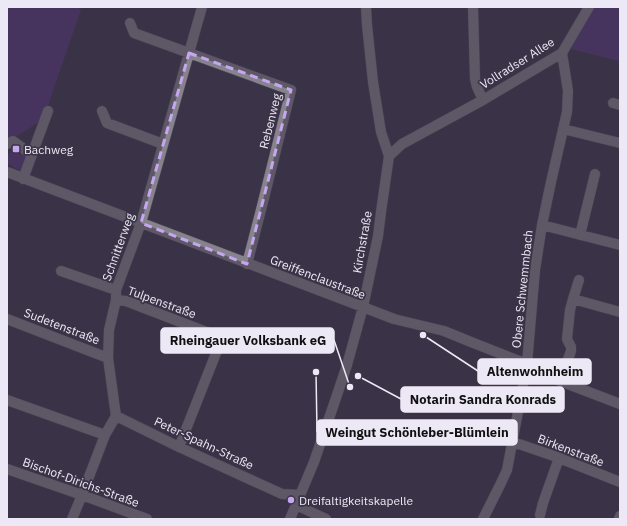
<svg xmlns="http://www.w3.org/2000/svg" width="627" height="526" font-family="'IBM Plex Sans',sans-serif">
	<rect width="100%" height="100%" fill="#3b3347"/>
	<path fill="#56377a" d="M7,7H75L81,9L45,114C39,124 18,136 7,140Z
		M594,7H620V61L571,49Z
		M12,149L20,155L22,152C28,158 24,164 21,171L15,168L7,163V155L9,154Z"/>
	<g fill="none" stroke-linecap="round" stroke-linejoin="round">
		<defs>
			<path id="minor" d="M473,7L475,79L477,87L483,100
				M130,23L134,33L291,90L262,206L247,264
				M613,103L620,105
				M102,111L107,123L163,144
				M563,129L620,143
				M7,144L13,141L32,155
				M389,156L402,144L483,100L562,53L589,7
				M7,172L363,307L394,319L444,331L471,342L527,364L560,381L620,404
				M23,179L48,111
				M542,225L620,245
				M580,235L595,174
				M61,271L116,290
				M573,299L579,280
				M116,300L126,301L222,338L179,447
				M7,319L108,358
				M560,381L571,351V347L567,339L570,310L573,299L620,312
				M7,400L105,435
				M116,416L179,447L282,494L300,495
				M513,442L554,456L620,482
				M7,469L82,495L147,519
				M296,505L326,519
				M540,515L543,503L559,458
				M72,519L82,495L105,435L116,416L108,358L109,330L116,300V290L141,223L202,7
				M290,519L314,462L336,398L347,365L363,307L378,236L381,212L389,156L381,132L373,82L367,25L366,7
				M483,519L500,485L507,470L527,364L535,270L542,225L551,182L567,112L568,91L562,53
				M619,519L620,516"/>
		</defs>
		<use href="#minor" stroke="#575063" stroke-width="11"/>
		<use href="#minor" stroke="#87838d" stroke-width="10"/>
	</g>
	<path d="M0 0H627V526H0ZM189,53L291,90L247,264L141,223Z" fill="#3b3347" fill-opacity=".55" fill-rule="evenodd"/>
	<path fill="none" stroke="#c5a6f0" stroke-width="3" stroke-dasharray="8 5" stroke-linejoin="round" d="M189,53L291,90L247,264L141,223Z"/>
	<g fill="#c5a6f0" stroke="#3b3347" stroke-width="1.5">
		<rect x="12" y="145" width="8" height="8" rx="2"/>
		<circle cx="291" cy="500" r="4"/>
	</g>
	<g text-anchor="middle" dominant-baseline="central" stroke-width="3.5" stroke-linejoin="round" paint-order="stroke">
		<g font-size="12" fill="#ede8f5" stroke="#3b3347">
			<text transform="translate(517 63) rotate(-32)">Vollradser Allee</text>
			<text transform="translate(270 121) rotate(-76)">Rebenweg</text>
			<text transform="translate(362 242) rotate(-80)">Kirchstraße</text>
			<text transform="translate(118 247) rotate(-70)">Schnitterweg</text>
			<text transform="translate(318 277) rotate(21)">Greiffenclaustraße</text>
			<text transform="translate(522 289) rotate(-84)">Obere Schwemmbach</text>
			<text transform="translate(162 302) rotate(20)">Tulpenstraße</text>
			<text transform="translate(62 326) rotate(21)">Sudetenstraße</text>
			<text transform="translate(204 443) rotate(25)">Peter-Spahn-Straße</text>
			<text transform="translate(571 450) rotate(21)">Birkenstraße</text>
			<text transform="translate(81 482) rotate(20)">Bischof-Dirichs-Straße</text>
		</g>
		<g font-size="12" fill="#ede8f5" stroke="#3b3347" text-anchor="start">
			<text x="24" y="149">Bachweg</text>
			<text x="299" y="500">Dreifaltigkeitskapelle</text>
		</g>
	</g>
	<path fill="none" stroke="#ede8f5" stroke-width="1.5" d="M350 387L334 340M423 335L478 371M358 376L401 399M316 372L317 432"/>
	<g fill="#ede8f5" stroke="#3b3347" stroke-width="1.5">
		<circle cx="350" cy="387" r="4"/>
		<circle cx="423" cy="335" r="4"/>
		<circle cx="358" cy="376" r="4"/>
		<circle cx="316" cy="372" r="4"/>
	</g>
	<g fill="#ede8f5" stroke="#ede8f5" stroke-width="1.5">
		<rect x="161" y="328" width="173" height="25" rx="4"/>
		<rect x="478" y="359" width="113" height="25" rx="4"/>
		<rect x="401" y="387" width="163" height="25" rx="4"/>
		<rect x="317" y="420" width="200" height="25" rx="4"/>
	</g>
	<g font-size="13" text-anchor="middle" font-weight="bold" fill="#111">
		<text x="248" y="345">Rheingauer Volksbank eG</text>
		<text x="535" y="376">Altenwohnheim</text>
		<text x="483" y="404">Notarin Sandra Konrads</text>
		<text x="417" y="437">Weingut Schönleber-Blümlein</text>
	</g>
	<rect width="627" height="526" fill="none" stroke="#ede8f5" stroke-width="16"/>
</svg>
